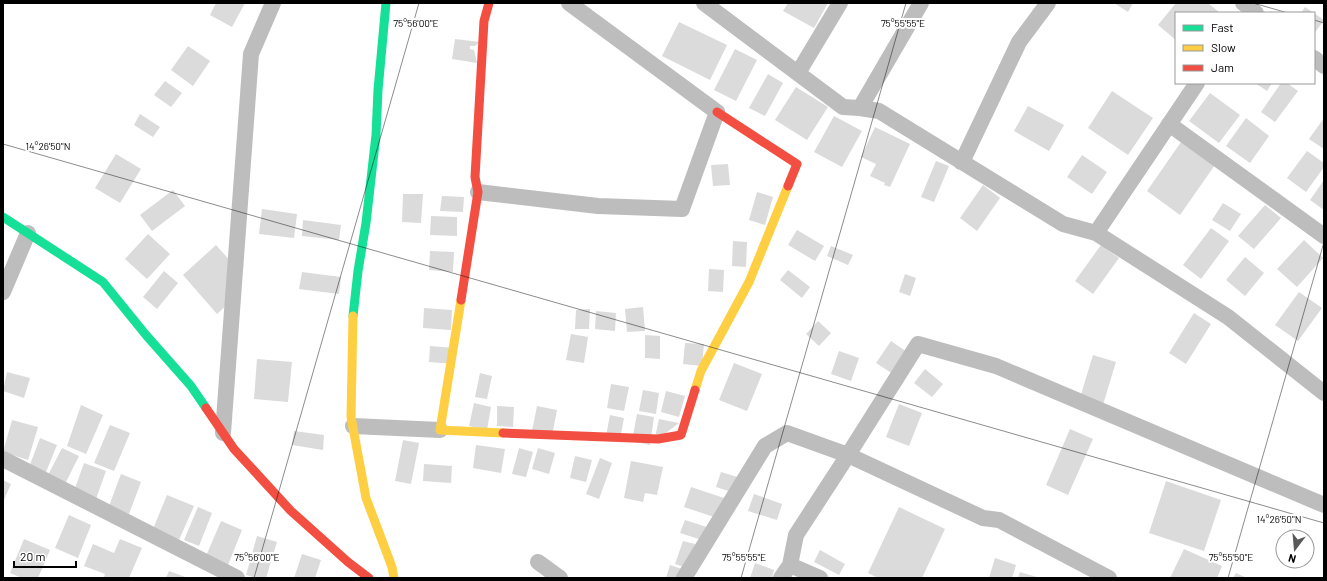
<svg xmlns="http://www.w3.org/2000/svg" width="1327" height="581" font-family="Barlow,sans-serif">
	<rect width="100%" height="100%" fill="#fff"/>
	<path fill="#dbdbdb" d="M216,3H245L232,27L210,15Z
		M788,3H828L814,28L783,11Z
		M1114,3H1133L1128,12Z
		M1176,3H1208L1220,13H1176V40L1158,25Z
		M1305,7L1324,20L1314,34V13H1301Z
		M679,22L727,45L710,80L662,56Z
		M455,39L480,42L475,46H470V49L474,50L477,63L452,59Z
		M188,46L210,61L193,86L171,70Z
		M735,49L757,60L736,101L714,90Z
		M768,74L783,83L765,116L749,108Z
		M165,81L182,93L171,107L154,95Z
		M1255,83H1272L1267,91Z
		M1281,83H1287L1298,91L1275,122L1261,112Z
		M796,87L828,107L807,140L775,120Z
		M1112,91L1153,118L1128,155L1088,128Z
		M1210,93L1240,115L1219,143L1189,121Z
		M1028,106L1064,125L1049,151L1014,131Z
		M140,114L160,127L153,137L134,125Z
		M834,116L862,131L842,167L814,152Z
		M1246,118L1269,136L1250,163L1226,146Z
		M1324,118V149L1309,139Z
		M875,127L910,144L890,187L884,185L885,183L870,176L876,164L861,157Z
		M1181,142L1215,165L1180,215L1147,191Z
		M1307,151L1324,163V167L1306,192L1287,178Z
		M116,154L141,169L120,203L95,188Z
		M1082,155L1107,172L1092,194L1067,177Z
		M936,161L949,166L934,202L921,197Z
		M728,164L730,185L713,186L711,165Z
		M1324,180V210L1310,200Z
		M983,185L1000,198L977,231L960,218Z
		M173,190L185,206L152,231L140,215Z
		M757,192L773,197L765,225L749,220Z
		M403,194H423L421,223L402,222Z
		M442,196L464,197L463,212L440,211Z
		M1223,203L1241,214L1230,231L1212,220Z
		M1265,205L1281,218L1254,249L1238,236Z
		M262,209L297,214L294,238L259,234Z
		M431,216L457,217V236L430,235Z
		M303,220L341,225L339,240L302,236Z
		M1211,228L1229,241L1201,279L1183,265Z
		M797,230L824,246L815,261L788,245Z
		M148,234L170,254L147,279L125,259Z
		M1304,240L1323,258L1297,287L1277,269Z
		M733,241L747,242L746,267L732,266Z
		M216,245L234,265L229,303L217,314L183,275Z
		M1101,245L1119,258L1093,294L1075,281Z
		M831,246L853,255L848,265L827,256Z
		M430,251L454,252L453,272L429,270Z
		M1245,257L1264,273L1245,296L1226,280Z
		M709,269L724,270L723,292L708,291Z
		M788,270L810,287L802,298L780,280Z
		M164,271L178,283L157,309L143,297Z
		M302,272L341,277L339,294L299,289Z
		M905,274L916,278L910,296L899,292Z
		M1299,292L1322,308L1298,341L1275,325Z
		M643,307L645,331L627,332L625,309Z
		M424,308L452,310L451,330L423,328Z
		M590,309L589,329H575L576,310Z
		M596,311L616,313L615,331L595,329Z
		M1194,313L1211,324L1186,364L1169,353Z
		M818,321L831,333L819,346L806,334Z
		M571,334L588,337L584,363L566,360Z
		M645,335L660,336V359L645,358Z
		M891,341L907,352L893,374L876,363Z
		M685,343L704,344L702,366L683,364Z
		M430,346L455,348L454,364L429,362Z
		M839,351L859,358L851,381L831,374Z
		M1093,355L1116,362L1102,408L1079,401Z
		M257,359L292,362L288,402L254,399Z
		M734,363L762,374L747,411L719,400Z
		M925,369L943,384L932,397L914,383Z
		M7,372L30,378L24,398L3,391Z
		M480,373L492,376L487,399L475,397Z
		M611,384L629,387L624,411L607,408Z
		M643,390L659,393L656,414L639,411Z
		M666,391L685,396L679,417L661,412Z
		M474,403L491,407L487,430L469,426Z
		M899,404L922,413L909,446L886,437Z
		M81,405L103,415L86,454L67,446Z
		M497,406L514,407L513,427L497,426Z
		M537,406L557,410L552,436L532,431Z
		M637,414L654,417L650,445L632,441Z
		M610,415L624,418L620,439L606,436Z
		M659,419L679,423L654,442Z
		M12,420L38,427L28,460L3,452Z
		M110,425L130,433L114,471L94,463Z
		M1070,429L1093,439L1068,495L1046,485Z
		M294,431L324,435L323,450L292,445Z
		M40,438L57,445L44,477L28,470Z
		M403,440L419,443L411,484L395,481Z
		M476,445L505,449L501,473L473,468Z
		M62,448L79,456L65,484L48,475Z
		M519,448L533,452L526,477L512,474Z
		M538,448L555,453L549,474L532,469Z
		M575,456L592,460L586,482L570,478Z
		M600,458L612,463L599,499L586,494Z
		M631,461L663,467L657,495L645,493L643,502L624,498Z
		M84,463L106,471L96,499L74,491Z
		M424,464L452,466L451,483L423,481Z
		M721,472L744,479L738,494L716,487Z
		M121,474L141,482L129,514L109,506Z
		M3,480L11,484L3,502Z
		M1166,481L1221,500L1204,551L1149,533Z
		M691,487L730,500L723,520L684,507Z
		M754,494L782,504L777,520L748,511Z
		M167,495L194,506L179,540L153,529Z
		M198,507L212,513L199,546L184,540Z
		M899,507L945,529L922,578H878L868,573Z
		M69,515L91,525L78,558L55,548Z
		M685,520L713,529L708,542L680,533Z
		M221,521L242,530L228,565L206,556Z
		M257,536L277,542L266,578H257L246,575Z
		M24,539L50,550L38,578H22L10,573Z
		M120,539L142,548L129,578H106L104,577L105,574L84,566L93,544L114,553Z
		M683,541L695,544L687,568L675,564Z
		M1184,549L1222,566L1217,578H1170Z
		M820,550L845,564L839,575L814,562Z
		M302,554L321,560L315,578H294Z
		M995,558L1016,565L1012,578H989Z
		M755,563L774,570L772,578H750Z
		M670,565L682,569L679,578H666Z
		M169,571L188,578H166Z
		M1020,572L1040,578H1018Z
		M1236,573L1247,578H1233Z"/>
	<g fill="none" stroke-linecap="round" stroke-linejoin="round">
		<path stroke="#bdbdbd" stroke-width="16" d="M704,3L843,107L860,108L879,111L1063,224L1096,233L1228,317L1324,393
			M1243,3L1256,13
			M1314,58L1324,66
			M798,73L840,3
			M860,108L921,3
			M1169,124L1324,236
			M961,162H962L1019,42L1048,3
			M478,192L598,206L682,209L717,112L569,3
			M1096,233L1197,83
			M3,292L28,233
			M353,426L440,430
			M223,433L251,54L273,3
			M3,459L237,578
			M538,562L560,578
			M790,565L820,578
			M684,578L765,446L787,433L848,455L983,518L999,520L1109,578
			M781,578L790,565L796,535L848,455L918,344L996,366L1324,505"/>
		<path stroke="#16e098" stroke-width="9" d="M3,217L103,282L146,335L191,386L206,408
			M353,316L358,271L366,223L376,135L378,90L386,3"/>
		<path stroke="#ffcf43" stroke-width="9" d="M461,300L440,430L503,433
			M353,316L351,417L366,498L392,567L394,578
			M695,390L701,371L749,282L788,186"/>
		<path stroke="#f24e42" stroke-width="9" d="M717,112L797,164L788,186
			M461,300L478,192L475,177L484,21L489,3
			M206,408L234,449L291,511L348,562L369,578
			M503,433L658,439L681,435L695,390"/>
	</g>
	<path fill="none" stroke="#000" stroke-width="1" stroke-opacity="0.45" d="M1253,3L1288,13M1314,20L1324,23M3,144L1324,523M254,578L419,3M741,578L906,3M1228,578L1324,242"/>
	<g font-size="10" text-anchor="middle" fill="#000" stroke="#fff" stroke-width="4" stroke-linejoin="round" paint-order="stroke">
		<text x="416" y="27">75°56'00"E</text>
		<text x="903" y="27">75°55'55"E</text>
		<text x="48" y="150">14°26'50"N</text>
		<text x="1279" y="523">14°26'50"N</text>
		<text x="257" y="561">75°56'00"E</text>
		<text x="744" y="561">75°55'55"E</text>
		<text x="1231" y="561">75°55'50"E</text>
	</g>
	<rect width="1327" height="581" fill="none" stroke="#000000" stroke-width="8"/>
	<rect x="1175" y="12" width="140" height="72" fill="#ffffff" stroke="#999999"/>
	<rect x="1183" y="25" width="20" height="6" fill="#16e098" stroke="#999999"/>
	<text x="1211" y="32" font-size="12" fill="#000000">Fast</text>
	<rect x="1183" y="45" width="20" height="6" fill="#ffcf43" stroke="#999999"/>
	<text x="1211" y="52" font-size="12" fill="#000000">Slow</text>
	<rect x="1183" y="65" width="20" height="6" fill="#f24e42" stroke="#999999"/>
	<text x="1211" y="72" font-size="12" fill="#000000">Jam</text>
	<g transform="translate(1295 549) rotate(196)"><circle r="19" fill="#ffffff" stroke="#999999"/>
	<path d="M0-3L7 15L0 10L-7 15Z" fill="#595959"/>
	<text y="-6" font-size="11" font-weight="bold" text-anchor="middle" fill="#000000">N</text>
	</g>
	<path d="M14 561v6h62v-6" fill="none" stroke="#000000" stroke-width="2"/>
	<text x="20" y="561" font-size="12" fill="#000000" stroke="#ffffff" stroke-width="3" paint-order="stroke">20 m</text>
</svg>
